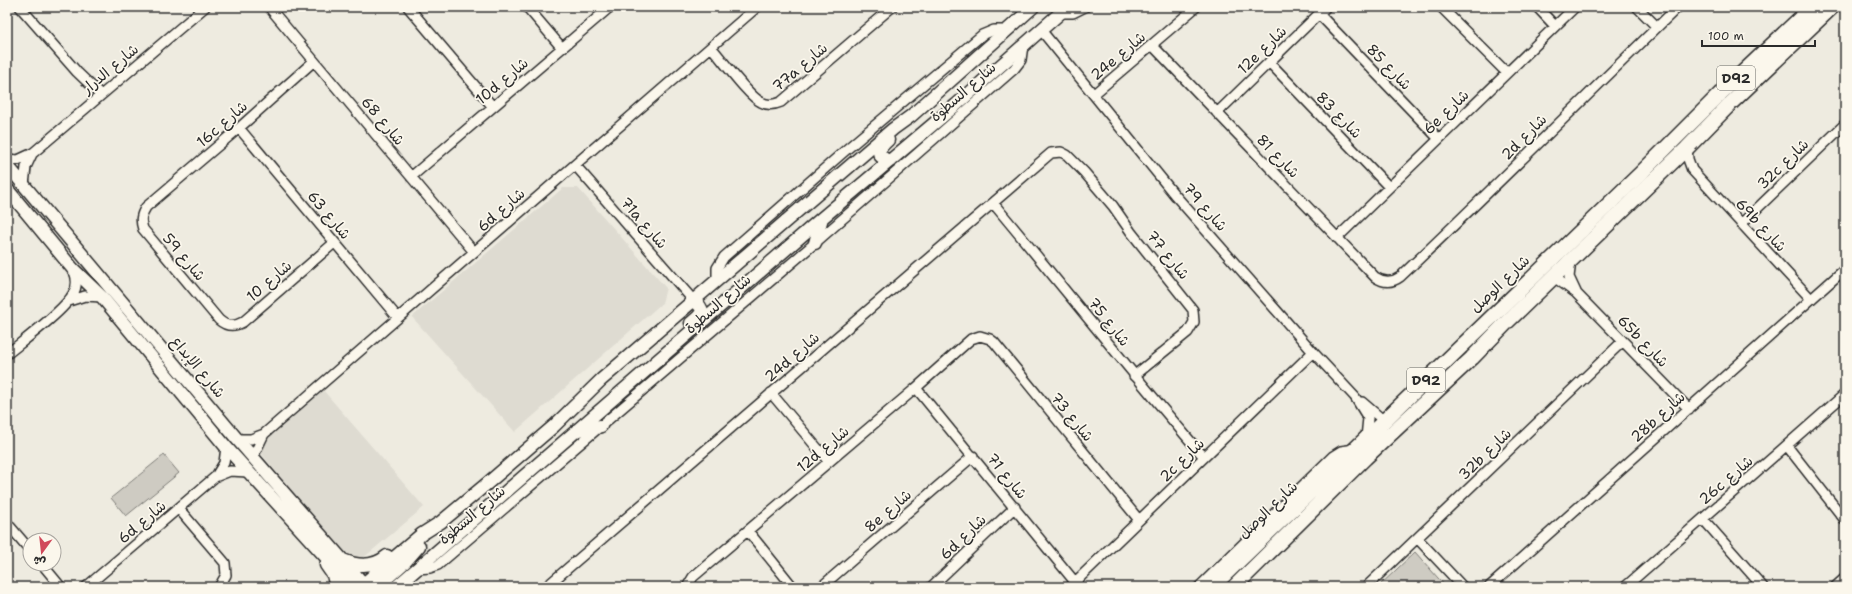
<svg xmlns="http://www.w3.org/2000/svg" width="1852" height="594" font-family="'Shantell Sans','Playpen Sans Arabic',sans-serif">
	<rect width="100%" height="100%" fill="#eeebe0"/>
	<filter id="ink" filterUnits="userSpaceOnUse"><feTurbulence type="fractalNoise" baseFrequency=".025" numOctaves="2"/><feDisplacementMap in="SourceGraphic" scale="8" xChannelSelector="R" yChannelSelector="G"/><feConvolveMatrix kernelMatrix="1 2 1 2 8 2 1 2 1" color-interpolation-filters="sRGB"/></filter>
	<g filter="url(#ink)">
		<path fill="#dedbd1" d="M563,188H578L666,288L662,303L515,432L412,317Z
			M323,390L424,507L362,559L345,555L260,452L261,442Z"/>
		<path fill="#cecbc2" stroke="#7c7b76" d="M164,455L179,473L126,516L111,498Z
			M1415,552L1446,587H1378Z"/>
		<g fill="none" stroke-linecap="round" stroke-linejoin="round">
			<defs>
				<path id="minor" d="M20,7L77,72L101,95
					M269,7L474,252
					M408,7L493,107
					M527,7L562,48
					M1441,7L1507,73
					M1537,7L1555,26
					M1637,7L1657,27
					M1060,13H1073L1085,7
					M1319,14L1439,139
					M1041,30L1174,194L1313,352L1355,397L1368,418L1366,438
					M1152,45L1375,277C1384,283 1392,283 1400,277C1494,188 1585,97 1678,7
					M711,47C722,59 748,96 761,102C768,106 774,105 781,102L892,7
					M314,61L239,128L146,207C141,215 140,220 143,229L219,320C227,327 234,327 243,322L334,243
					M1269,62L1389,187
					M1094,94L1196,7
					M1217,113L1326,7
					M239,128L398,318
					M1687,148L1688,159L1692,170L1811,299
					M7,159L18,160L33,153L205,7
					M575,165L693,300
					M411,177L610,7
					M24,185L26,167L32,154
					M993,203C1064,288 1132,374 1204,457
					M1741,224L1845,124
					M1337,238L1575,7
					M1571,261L1569,277L1576,292
					M1554,277L1576,293L1689,409
					M717,279V268L724,257L847,149L982,35L994,30H1007
					M69,301L85,296L102,297
					M7,354C23,341 65,310 73,294C78,286 77,279 74,271
					M916,388L1075,582
					M771,393L829,462
					M1362,402L1384,421
					M237,439H251L264,434L757,7
					M1787,446L1845,520
					M253,457L264,434
					M216,476L224,463L226,447
					M179,509L225,563L226,575L219,587
					M1703,519L1763,587
					M7,523L30,550
					M748,531L793,587
					M1417,538L1463,587
					M42,564L61,587
					M417,569L430,568L438,565L815,243L1014,69L1021,60L1023,45
					M86,587L215,477L230,471L248,472
					M546,587L1051,153L1061,152L1067,155L1084,172L1113,206L1131,232L1193,310L1194,322L1188,332L1134,376
					M687,587L693,577L916,388L971,339L980,336L990,339L994,342L1139,520
					M821,587L973,456
					M931,587L1015,507
					M1070,587L1313,352
					M1199,587L1333,456L1341,451L1355,449
					M1366,587L1623,341
					M1489,587L1845,269
					M1625,587L1845,394
					M1835,587L1845,578"/>
				<path id="secondary" d="M888,140C878,149 874,156 890,161
					M7,165L237,439L366,587
					M7,189L73,269L102,297L226,447L353,587
					M815,243L822,218
					M691,323C702,314 707,310 693,300
					M579,430L601,426
					M343,560C359,567 374,567 387,556
					M326,565L333,575L336,587
					M360,587L422,534L441,522L489,482L554,426L601,380L893,129L911,116L1033,7
					M377,587L405,562L419,546
					M396,587L822,218L956,105L1067,7"/>
				<path id="primary" d="M1212,587L1641,173L1720,94L1812,7
					M1234,587L1365,458L1472,358L1506,323L1687,148L1730,104L1832,7"/>
			</defs>
			<use href="#minor" stroke="#2b2b2b" stroke-width="12"/>
			<use href="#secondary" stroke="#2b2b2b" stroke-width="15"/>
			<use href="#primary" stroke="#2b2b2b" stroke-width="17"/>
			<use href="#minor" stroke="#fbf7ec" stroke-width="9"/>
			<use href="#secondary" stroke="#fbf7ec" stroke-width="12"/>
			<use href="#primary" stroke="#fbf7ec" stroke-width="14"/>
		</g>
	</g>
	<g text-anchor="middle" dominant-baseline="central" stroke-width="3.5" stroke-linejoin="round" paint-order="stroke">
		<g fill="#fbf7ec" stroke="#696865" stroke-width="1">
			<rect x="1717" y="66" width="38" height="24" rx="3"/>
			<rect x="1407" y="368" width="38" height="24" rx="3"/>
		</g>
		<g font-size="14" font-weight="bold" fill="#2b2b2b">
			<text x="1736" y="78">D92</text>
			<text x="1426" y="380">D92</text>
		</g>
		<g font-size="15" fill="#2b2b2b" stroke="#fbf7ec">
			<text transform="translate(1262 50) rotate(-44)">12e شارع</text>
			<text transform="translate(1118 56) rotate(-40)">24e شارع</text>
			<text transform="translate(800 67) rotate(-40)">77a شارع</text>
			<text transform="translate(1389 67) rotate(46)">شارع 85</text>
			<text transform="translate(110 69) rotate(-40)">شارع الدرار</text>
			<text transform="translate(502 81) rotate(-40)">10d شارع</text>
			<text transform="translate(963 92) rotate(-41)">شارع السطوة</text>
			<text transform="translate(1446 112) rotate(-44)">6e شارع</text>
			<text transform="translate(1339 115) rotate(46)">شارع 83</text>
			<text transform="translate(383 121) rotate(50)">شارع 68</text>
			<text transform="translate(222 124) rotate(-41)">16c شارع</text>
			<text transform="translate(1524 137) rotate(-45)">2d شارع</text>
			<text transform="translate(1278 156) rotate(46)">شارع 81</text>
			<text transform="translate(1783 164) rotate(-44)">32c شارع</text>
			<text transform="translate(1205 207) rotate(49)">شارع 79</text>
			<text transform="translate(501 210) rotate(-41)">6d شارع</text>
			<text transform="translate(329 215) rotate(50)">شارع 63</text>
			<text transform="translate(644 223) rotate(49)">71a شارع</text>
			<text transform="translate(1761 225) rotate(47)">69b شارع</text>
			<text transform="translate(1168 255) rotate(51)">شارع 77</text>
			<text transform="translate(184 257) rotate(50)">شارع 59</text>
			<text transform="translate(269 281) rotate(-41)">شارع 10</text>
			<text transform="translate(1500 284) rotate(-44)">شارع الوصل</text>
			<text transform="translate(718 304) rotate(-41)">شارع السطوة</text>
			<text transform="translate(1109 322) rotate(52)">شارع 75</text>
			<text transform="translate(1643 341) rotate(46)">65b شارع</text>
			<text transform="translate(792 357) rotate(-41)">24d شارع</text>
			<text transform="translate(198 367) rotate(50)">شارع الإبداع</text>
			<text transform="translate(1072 417) rotate(51)">شارع 73</text>
			<text transform="translate(1658 417) rotate(-42)">28b شارع</text>
			<text transform="translate(823 449) rotate(-40)">12d شارع</text>
			<text transform="translate(1485 454) rotate(-44)">32b شارع</text>
			<text transform="translate(1182 460) rotate(-44)">2c شارع</text>
			<text transform="translate(1007 476) rotate(51)">شارع 71</text>
			<text transform="translate(1726 480) rotate(-41)">26c شارع</text>
			<text transform="translate(1268 510) rotate(-44)">شارع الوصل</text>
			<text transform="translate(888 511) rotate(-41)">8e شارع</text>
			<text transform="translate(472 515) rotate(-40)">شارع السطوة</text>
			<text transform="translate(142 522) rotate(-40)">6d شارع</text>
			<text transform="translate(963 537) rotate(-44)">6d شارع</text>
		</g>
	</g>
	<rect width="1852" height="594" fill="none" stroke="#fbf7ec" stroke-width="24"/>
	<rect x="12" y="12" width="1828" height="570" fill="none" stroke="#2b2b2b" stroke-width="1.5" filter="url(#ink)"/>
	<g transform="translate(42 552) rotate(195)"><circle r="19" fill="#fbf7ec" stroke="#a8a59f"/>
	<path d="M0-3L7 15L0 10L-7 15Z" fill="#d1495b"/>
	<text y="-6" font-size="11" font-weight="bold" text-anchor="middle" fill="#2b2b2b">ش</text>
	</g>
	<path d="M1702 40v6h113v-6" fill="none" stroke="#2b2b2b" stroke-width="2"/>
	<text x="1708" y="40" font-size="12" fill="#2b2b2b" stroke="#fbf7ec" stroke-width="3" paint-order="stroke">100 m</text>
</svg>
